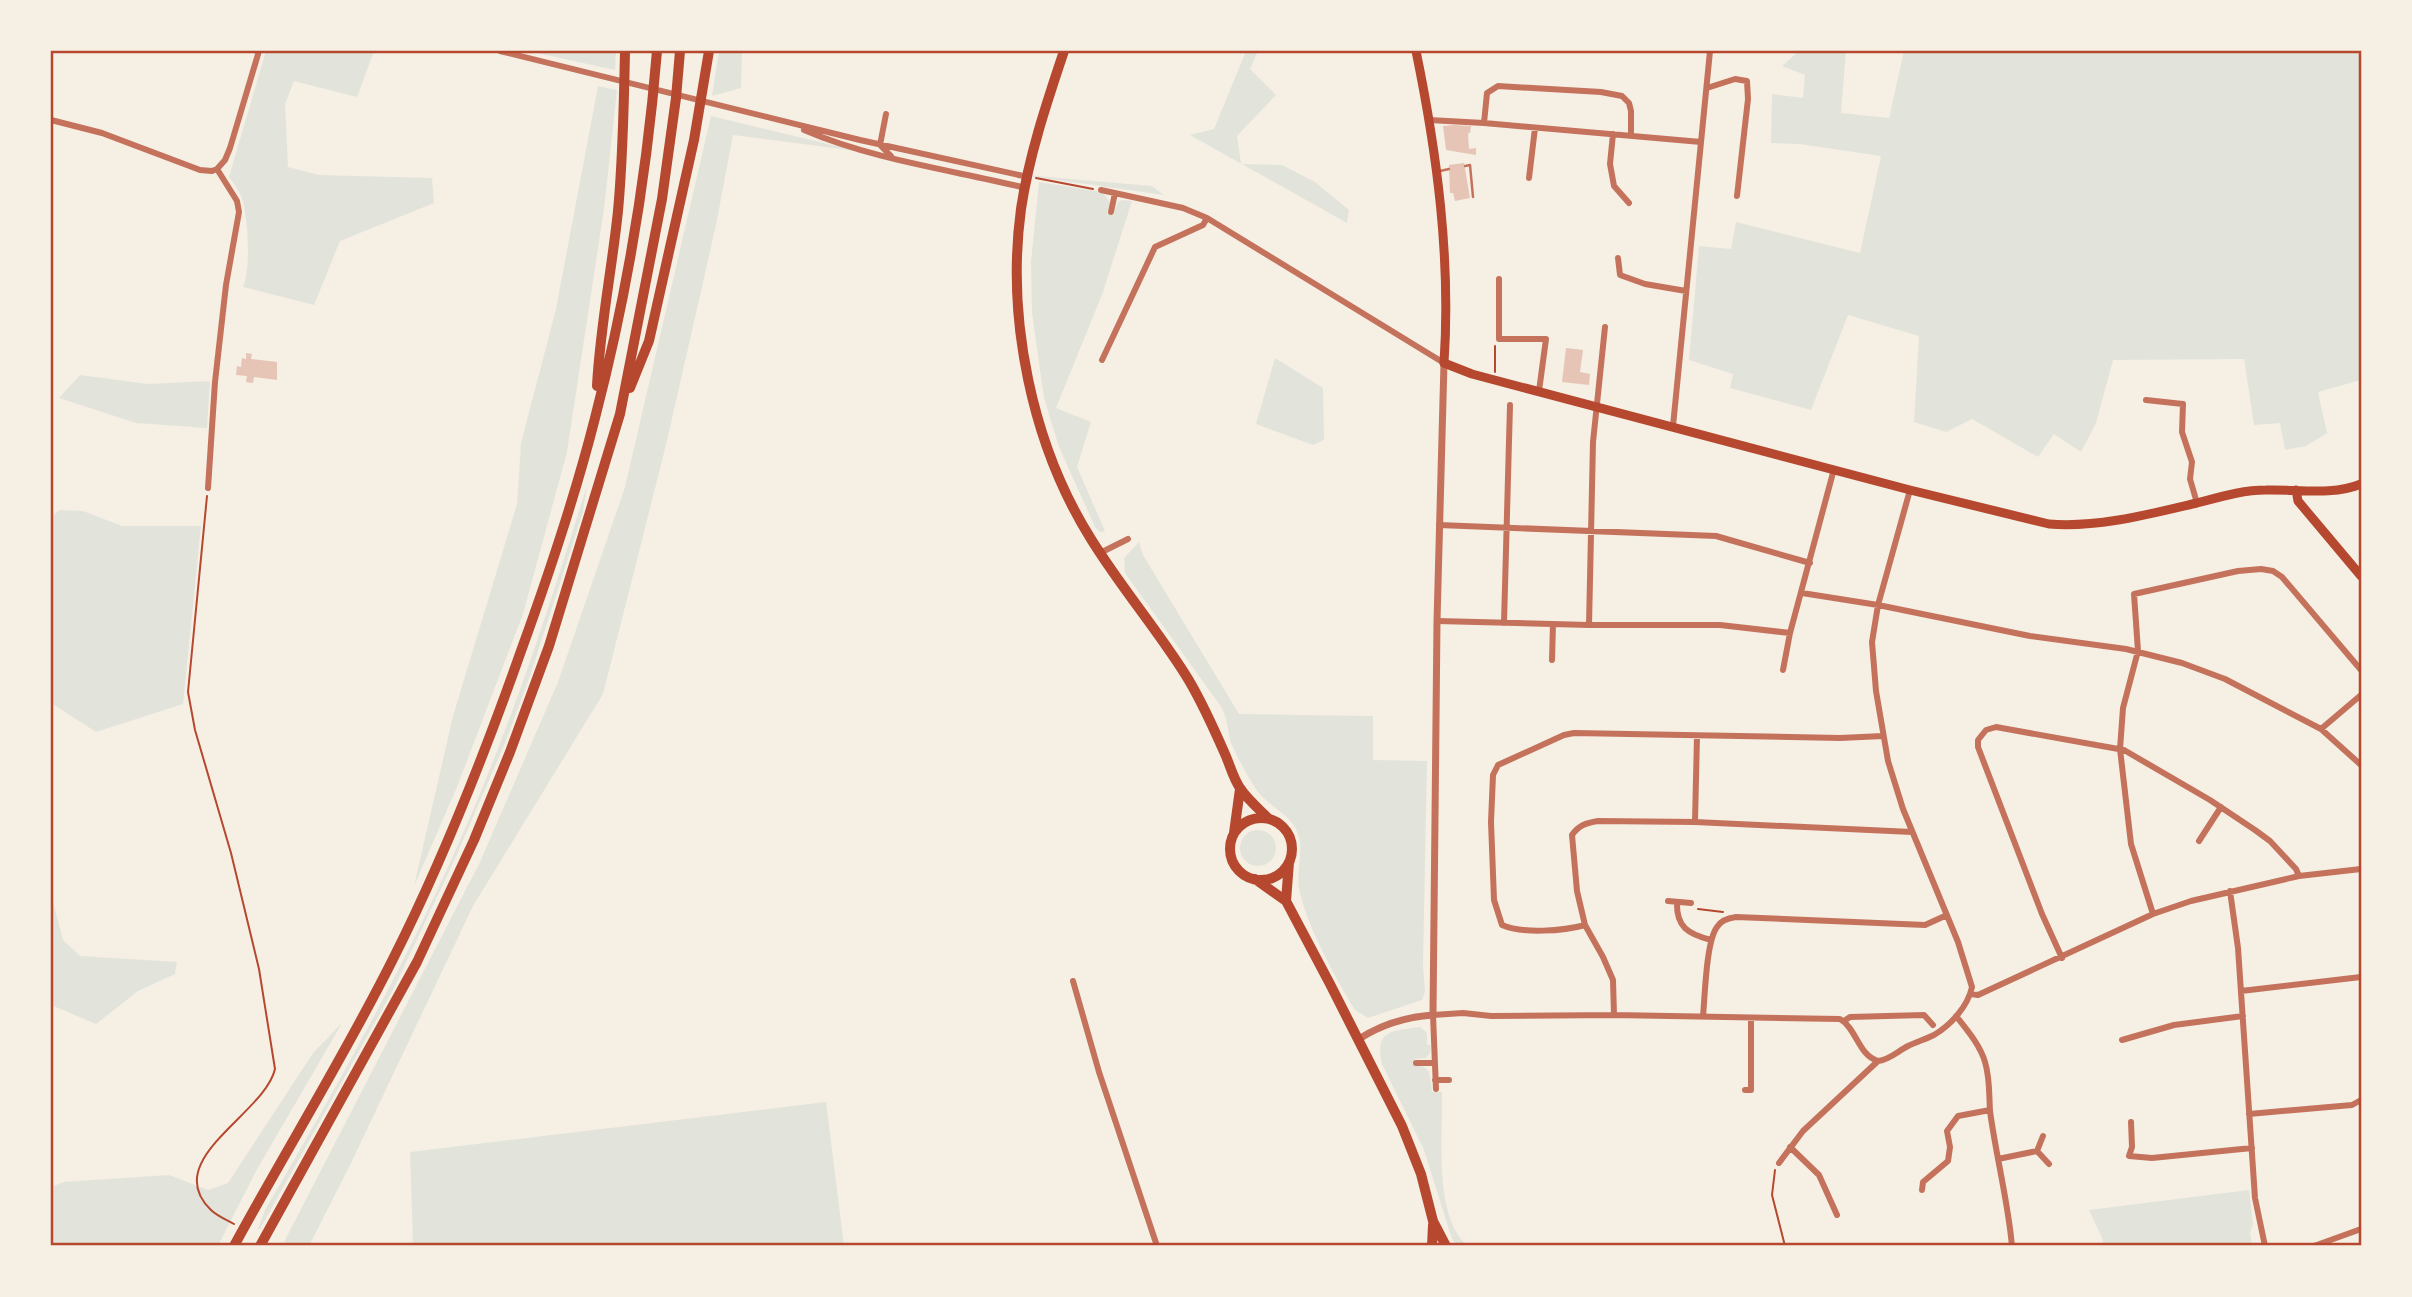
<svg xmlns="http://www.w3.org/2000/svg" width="2412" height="1297" font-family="'Fira Sans Condensed',sans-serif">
	<rect width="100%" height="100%" fill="#f6efe4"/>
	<path fill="#e2e4dc" d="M266,51H374L357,97L294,81L285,104L288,167L319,175L432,178L434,203L340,241L314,305L243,287C251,268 248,222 243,202C241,193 234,184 229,177Z
		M528,51H616L615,70Z
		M719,51H742L741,88L712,96Z
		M1246,51H1258L1250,69L1276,95L1237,136L1241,164L1282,165L1315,182L1349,210L1347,223L1190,135L1214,129Z
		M1799,51H1846L1841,113L1889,118L1904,51H2361V380L2318,392L2327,433L2306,446L2285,450L2280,423L2254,425L2244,359L2113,360L2096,423L2081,452L2054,434L2038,457L1972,419L1946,432L1914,422L1919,336L1848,315L1811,410L1730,388L1733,374L1689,360L1699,246L1731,249L1736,222L1860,253L1881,156L1799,144L1771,143L1772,94L1803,98L1805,75L1782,66Z
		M598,86L617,90L604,209L567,452L523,614L457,787L414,886L453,716L517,504L521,443L556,309Z
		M711,116L857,151L733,135L716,225L666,445L603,694L473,906L353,1159L309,1246H294L284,1242L480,862L558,682L625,487Z
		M1014,174L1152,186L1164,195Z
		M1039,182L1102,192L1110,202L1107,213H1114L1118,202L1122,200L1132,201L1103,292L1056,408L1091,422L1077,467L1105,531L1100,532L1095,527L1059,447L1044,398L1032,313L1031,262Z
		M1275,358L1323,388L1324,440L1313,445L1256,424Z
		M80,375L148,384L210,381L207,428L136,423L59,398Z
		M587,485L583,512L530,676L505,743L454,861L393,990L260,1229H258L265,1210C340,1082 413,951 471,815C517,707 553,596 587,485Z
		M60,510L83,511L122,526H201L183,704L96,732L51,703V517Z
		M1139,542L1143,555L1239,714L1373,716V760L1427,761L1423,965L1425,991L1422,1000L1368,1018L1355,1010C1336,979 1305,923 1299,888C1296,870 1304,851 1298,834C1292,815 1270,807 1258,792C1250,781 1234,752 1230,740C1228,729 1227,719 1222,708L1125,573L1124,558Z
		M1240 848a18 18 0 1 1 36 0a18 18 0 1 1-36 0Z
		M51,894L63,940L80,956L177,962L175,974L138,991L96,1024L51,1005Z
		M342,1023L255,1173L218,1246H51V1187L64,1182L169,1175L208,1190L228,1183L313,1053Z
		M1420,1027L1427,1033V1045H1431L1430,1053L1426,1058L1415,1059V1065L1424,1067L1429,1071L1432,1092H1442C1443,1134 1433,1217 1468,1246H1456L1451,1236L1424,1150L1382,1064C1374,1030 1392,1031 1420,1027Z
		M826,1102L844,1246H413L410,1152Z
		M2249,1190L2253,1224L2250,1233L2252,1246H2102L2103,1240L2089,1210Z"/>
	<path fill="#e6c5b7" d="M1454,125L1471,126L1470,133H1468L1469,149L1476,148V155L1446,150L1443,126Z
		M1464,163L1470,198L1455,201L1453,193H1450L1449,165Z
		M1566,348L1583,350L1580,372L1590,374L1589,385L1562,382Z
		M246,353L252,354L251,359L277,362V380L254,377L253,383L246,382L247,376L236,375L237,366L241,367L242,358L246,359Z"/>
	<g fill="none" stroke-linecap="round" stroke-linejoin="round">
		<path stroke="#b5482f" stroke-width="2" d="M1036,178L1093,189
			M1495,372V346
			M207,496L188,692L195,730L231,853L259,969L275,1069C265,1114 159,1160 211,1210C217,1216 227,1220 234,1224
			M1698,909L1723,912
			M1775,1170L1772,1195L1785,1246"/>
		<path stroke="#c5725c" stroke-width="2.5" d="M1465,166L1470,165L1473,197
			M1440,171L1449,169"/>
		<path stroke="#c5725c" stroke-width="6" d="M500,51L860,140L1028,177
			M1707,88L1735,79L1747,81L1748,99L1737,196
			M886,114L880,145L891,156
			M51,120L102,133L200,170L212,171L217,169
			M1429,120L1484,123L1701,142
			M1484,123L1487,93L1498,86L1601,92L1622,96L1629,103L1631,111V135
			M804,130C874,160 952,170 1026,188
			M1613,134L1610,164L1614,186L1629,203
			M217,169L225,160L230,148L259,51
			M1529,178L1535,128
			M1101,190L1183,208L1207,218L1444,363
			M1111,212L1115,193
			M1618,258L1620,275L1645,284L1686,291
			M1499,279V339H1546L1539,391
			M1102,360L1155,247L1203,225L1207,218
			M2146,400L2183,404L2182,432L2192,462L2190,479L2197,503
			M1673,426L1710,51
			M208,488L215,382L226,285L239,212L237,201L217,169
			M1439,525L1716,536L1810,563
			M1100,553L1128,539
			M1802,593L1878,605L2030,636L2126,649L2182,663L2225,679L2321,729L2361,765
			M1437,621L1589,625H1720L1790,633
			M1504,623L1510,405
			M1589,625L1593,442L1605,327
			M1552,660L1553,624
			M1783,670L1790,633L1834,469
			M2321,729L2361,695
			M1695,822L1697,736
			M2199,841L2221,807
			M2230,891L2238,948L2255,1198L2265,1246
			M1668,901L1691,903
			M1677,902C1676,927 1688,934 1711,940
			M2153,914L2131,844L2120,749L2123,708L2138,651L2134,594L2238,571L2261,569L2273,571L2282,577L2361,670
			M1585,925C1564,931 1522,934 1502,925L1494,900L1491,822L1493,775L1498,765L1564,735L1574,733L1840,738L1883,736
			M2062,958L2042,914L1978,747V740L1986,730L1996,727L2124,750L2210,800L2255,830L2270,841L2296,869L2299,876
			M1073,981L1099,1072L1157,1246
			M2241,991L2361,977
			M1971,994L1978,995L2153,914L2191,901L2299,876L2361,869
			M1614,1015L1613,980L1603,957L1585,925L1577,891L1572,835C1579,825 1586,823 1598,821L1695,822L1912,832
			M1703,1016C1705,996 1706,942 1717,927C1721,920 1728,918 1736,917L1925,925L1947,915
			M1956,1016C1967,1030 1980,1045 1985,1062C1990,1078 1989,1095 1990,1111C1996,1156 2008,1201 2012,1246
			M1844,1021L1850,1017L1924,1015L1933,1025
			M2122,1040L2174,1025L2243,1016
			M1416,1063H1435
			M1435,1080H1449
			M1436,1089L1433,1015L1463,1013L1491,1016L1614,1015L1840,1019C1857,1029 1858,1055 1878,1061
			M1745,1090H1751V1019
			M2249,1114L2352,1105L2361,1100
			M2131,1122L2132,1147L2129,1156L2152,1158L2252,1148
			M1790,1147L1819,1175L1837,1215
			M2037,1151L2049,1164
			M1998,1159L2037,1151L2043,1136
			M1779,1163L1803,1131L1878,1061C1889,1060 1898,1051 1908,1046C1916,1042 1926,1039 1934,1035C1951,1025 1968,1006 1972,987L1958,942L1903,809L1888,761L1876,691L1872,642L1878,605L1910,490
			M1922,1190L1923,1182L1948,1161L1950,1147L1947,1131L1958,1116L1990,1110
			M2314,1246L2361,1229"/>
		<path stroke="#c5725c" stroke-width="7" d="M1359,1039C1382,1024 1405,1017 1433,1015L1437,621L1444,363"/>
		<path stroke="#b5482f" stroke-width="9" d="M1416,51C1437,153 1451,258 1444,363L1472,374L1910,490L2049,524C2098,528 2150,514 2197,503C2220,497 2242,490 2266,490C2297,489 2332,496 2361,484
			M2296,490L2298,501L2361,576"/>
		<path stroke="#b5482f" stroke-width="10" d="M1064,51C1047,102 1029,155 1021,209C1006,319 1032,445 1091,539C1120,586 1156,628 1185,674C1201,699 1213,727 1225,754C1230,765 1233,778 1240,788C1247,799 1259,809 1269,819
			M1230 849a31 31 0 1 1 62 0a31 31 0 1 1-62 0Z
			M1234,833L1240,789
			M1255,879L1286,901L1330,984L1402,1126L1421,1174L1433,1221L1446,1246
			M1286,901L1289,862
			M1432,1246L1433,1225"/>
		<path stroke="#b5482f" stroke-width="10" d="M597,386C600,327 612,269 618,211C623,158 624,104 625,51
			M630,388L649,341L694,140L709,51
			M234,1246C286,1150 344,1057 393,959C443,860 484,756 521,651C549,574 575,497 595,418C626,299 647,174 657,51
			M260,1246L417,962L474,840L510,752L549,646L620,414L662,199L676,98L680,51"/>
	</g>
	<rect width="2412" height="1297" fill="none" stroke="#f6efe4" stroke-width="105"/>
	<rect x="52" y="52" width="2308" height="1192" fill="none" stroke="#b5482f" stroke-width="2.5"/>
</svg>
